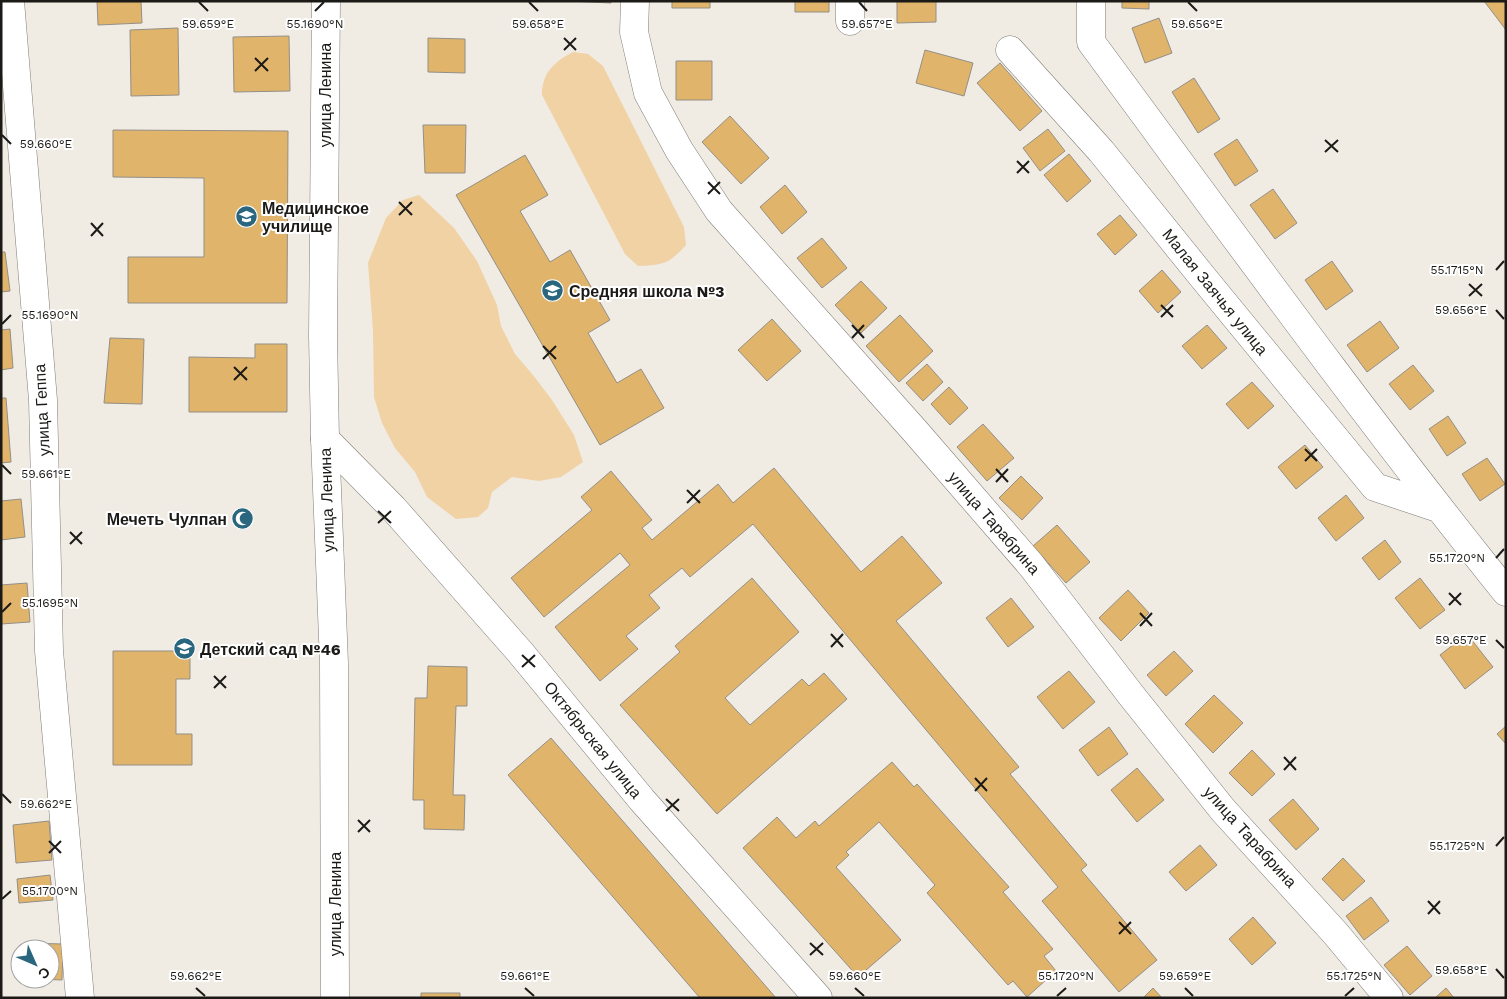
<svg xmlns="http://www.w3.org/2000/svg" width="1507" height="999" font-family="'Work Sans',sans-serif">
	<rect width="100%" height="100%" fill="#f0ebe3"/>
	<path fill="#f0d2a4" d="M573,52L588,54L603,66L684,227L686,245C669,264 663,265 638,266L625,254L542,95C542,73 554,62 573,52Z
		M419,195L454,228L477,261L497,305L501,326L515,354L533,375L552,400L574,435L583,462L561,477L539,481L512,477L492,492L488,508L478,517L456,519L427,497L415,472L395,448L382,423L374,397L373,331L368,263L386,218L403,200Z"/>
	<path fill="#e1b46b" stroke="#938f87" d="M97,1H141L142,23L98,25Z
		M569,1H611V3Z
		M672,1H710V8H672Z
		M795,1H829V12H795Z
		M897,1H936V22L897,23Z
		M1122,1H1149V9L1122,8Z
		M1484,1H1506V30Z
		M1159,18L1172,53L1145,63L1132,28Z
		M178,28L179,95L131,96L130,30Z
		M289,36L290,91L234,92L233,37Z
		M428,38L465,39V73L428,72Z
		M925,50L973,63L964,96L916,83Z
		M676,61H712V100H676Z
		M1000,63L1042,111L1020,131L977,83Z
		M1194,78L1220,119L1198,133L1172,92Z
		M730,116L769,158L741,184L702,142Z
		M423,125H466L465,173H425Z
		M1048,129L1065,151L1040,171L1023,148Z
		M113,130L288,131L287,303H128V257H204V178L113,177Z
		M1237,139L1258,171L1235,186L1214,154Z
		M1069,154L1091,181L1067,202L1044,175Z
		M525,155L548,195L520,211L550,262L570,250L610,320L588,333L617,383L641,369L664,408L600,445L456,195Z
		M785,185L807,212L782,234L760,207Z
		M1273,189L1297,223L1275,239L1250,205Z
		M1120,215L1137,235L1115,255L1097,234Z
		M822,238L847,268L822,288L797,258Z
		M1,252H5L10,291L1,292Z
		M1332,261L1353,291L1326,310L1305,280Z
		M1162,270L1181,292L1158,313L1139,291Z
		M861,281L887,308L861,333L835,305Z
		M900,315L933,351L899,382L866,346Z
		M772,319L801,351L767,381L738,350Z
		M1380,321L1399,348L1367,372L1347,345Z
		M1207,325L1227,348L1202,369L1182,346Z
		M10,329L13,368L1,370V330Z
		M110,338L144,339L142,404L104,403Z
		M255,344H287V412H189V357L255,358Z
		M927,364L943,382L923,401L906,383Z
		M1413,365L1434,391L1410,410L1389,384Z
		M1252,382L1274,406L1248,429L1226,404Z
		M949,387L968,408L950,425L931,404Z
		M1,398H6L11,462L1,463Z
		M1448,416L1466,443L1447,456L1429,429Z
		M983,424L1014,458L987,481L957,447Z
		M1305,445L1323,467L1296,489L1278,467Z
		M1487,458L1505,484L1480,501L1462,474Z
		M774,468L861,572L902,536L942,583L896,621L1019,767L1010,774L1087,865L1081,870L1157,960L1119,992L1042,901L1058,887L753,524L690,577L682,568L649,595L660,608L626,636L638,649L600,681L555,627L630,565L620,553L544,617L511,578L592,510L581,497L611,471L652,520L642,528L652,540L718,484L733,503Z
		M1021,476L1043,498L1022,520L999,498Z
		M1346,495L1364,518L1336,541L1318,518Z
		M21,499L25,537L1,540V501Z
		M1057,525L1090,562L1066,583L1033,546Z
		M1385,540L1401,562L1379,580L1362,558Z
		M752,578L799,632L725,698L750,725L802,679L809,686L824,673L847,699L717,814L620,705L680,652L675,646Z
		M1420,578L1445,610L1420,629L1395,598Z
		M27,583L30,622L1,624V585Z
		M1128,590L1149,613L1121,641L1099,618Z
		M1011,598L1034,627L1008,647L986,618Z
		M1467,634L1493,667L1465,689L1440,655Z
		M113,651H190V679H176V734H192V765H113Z
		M1174,651L1193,671L1166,696L1147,675Z
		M428,666L467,667V706H456L453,795H465L464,830L424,829V800H413L415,698H427Z
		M1069,671L1095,702L1063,729L1037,697Z
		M1214,695L1243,723L1213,753L1185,724Z
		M1506,726V744L1497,734Z
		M1109,727L1128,754L1098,776L1079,750Z
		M551,738L776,998H700L508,775Z
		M1252,750L1275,774L1252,796L1229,773Z
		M892,762L914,787L917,784L1009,887L1003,892L1053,949L1044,956L1056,971L1027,997L1013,981L1008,985L927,893L935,885L879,822L846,852L849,855L836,867L901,940L858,977L743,848L777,817L796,838L815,821L819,826Z
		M1137,768L1164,800L1137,822L1111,790Z
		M1293,799L1319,829L1296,850L1269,820Z
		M49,821L52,860L16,863L13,825Z
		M1200,845L1217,865L1186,891L1169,872Z
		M1343,858L1365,881L1343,901L1322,879Z
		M50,875L53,900L19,903L17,879Z
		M1371,897L1389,921L1364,940L1346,916Z
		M1253,917L1276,943L1252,965L1229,939Z
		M25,943L63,944L62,980L39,979H50V949H25Z
		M1407,946L1432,976L1410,995L1384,965Z
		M1153,988L1162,998H1143Z
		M1446,988L1454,998H1435Z
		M421,993H460V998H421Z"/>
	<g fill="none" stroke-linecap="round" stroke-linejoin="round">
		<defs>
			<path id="minor" d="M10,1L43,400L49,651L80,998
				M635,1L634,32L648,93L679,150L719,211L915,431L1031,565L1131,695L1223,810L1336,934L1389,998
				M1091,1V42C1227,226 1362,413 1506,592
				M850,21V1
				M1010,50L1101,151L1201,275L1375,487L1438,508
				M325,439L393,508L520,652L642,800L818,998"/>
			<path id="major" d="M326,1L323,336L325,439L334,663L335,998"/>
		</defs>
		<use href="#minor" stroke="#817d76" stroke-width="29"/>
		<use href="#major" stroke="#817d76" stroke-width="29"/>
		<use href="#minor" stroke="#fff" stroke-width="28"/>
		<use href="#major" stroke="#fff" stroke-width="28"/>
	</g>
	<path fill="none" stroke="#1b1a17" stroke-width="2" d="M199,2L208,11M529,2L538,11M859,2L867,11M1188,2L1197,11M315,11L324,2M564,38L576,50M564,50L576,38M255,58L268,71M255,71L268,58M2,135L11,144M1325,140L1338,152M1325,152L1338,140M1017,161L1029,173M1017,173L1029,161M708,182L720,194M708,194L720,182M399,202L412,215M399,215L412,202M91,223L103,236M91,236L103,223M1496,270L1504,261M1469,284L1482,296M1469,296L1482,284M1161,305L1173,317M1496,310L1504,319M1161,317L1173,305M2,324L11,315M852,325L864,338M852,338L864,325M543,346L556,359M543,359L556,346M234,367L247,380M234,380L247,367M1305,449L1317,461M1305,461L1317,449M2,465L11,474M996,469L1008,482M996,482L1008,469M687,490L700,503M687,503L700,490M378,511L391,523M378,523L391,511M70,532L82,544M70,544L82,532M1496,558L1504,549M1449,593L1461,605M1449,605L1461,593M2,612L11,603M1140,613L1152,626M1140,626L1152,613M831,634L843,647M1496,640L1504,648M831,647L843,634M522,655L535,667M522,667L535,655M214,676L226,688M214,688L226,676M1284,757L1296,770M1284,770L1296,757M975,778L987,791M975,791L987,778M2,794L11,803M666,799L679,811M666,811L679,799M358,820L370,832M358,832L370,820M49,841L61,853M1496,846L1504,837M49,853L61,841M2,899L11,891M1428,901L1440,914M1428,914L1440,901M1119,922L1131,934M1119,934L1131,922M810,943L823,955M810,955L823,943M1496,969L1504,978M196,988L205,996M525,988L534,996M855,988L864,996M1185,988L1193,996M1057,996L1066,988M1345,996L1354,988"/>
	<defs>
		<symbol id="university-disc" viewBox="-11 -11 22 22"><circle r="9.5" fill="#2a667e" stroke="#fff"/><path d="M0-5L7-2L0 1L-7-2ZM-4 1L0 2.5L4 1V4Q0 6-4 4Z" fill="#fff"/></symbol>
		<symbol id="school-disc" viewBox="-11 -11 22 22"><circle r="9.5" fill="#2a667e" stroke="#fff"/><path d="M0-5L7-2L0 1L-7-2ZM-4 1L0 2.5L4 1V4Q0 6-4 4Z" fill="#fff"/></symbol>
		<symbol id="mosque-disc" viewBox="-11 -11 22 22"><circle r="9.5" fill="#2a667e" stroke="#fff"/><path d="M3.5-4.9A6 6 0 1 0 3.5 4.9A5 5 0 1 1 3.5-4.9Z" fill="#fff"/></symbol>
	</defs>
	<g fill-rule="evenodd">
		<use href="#university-disc" x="234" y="204" width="25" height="25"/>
		<use href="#school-disc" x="540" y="278" width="25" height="25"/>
		<use href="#mosque-disc" x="230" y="506" width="25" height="25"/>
		<use href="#school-disc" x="172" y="636" width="25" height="25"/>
	</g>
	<g text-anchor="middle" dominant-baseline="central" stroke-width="4" stroke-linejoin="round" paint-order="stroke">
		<g font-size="16" fill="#1b1a17" stroke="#fff">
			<text transform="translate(325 95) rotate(-90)">улица Ленина</text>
			<text transform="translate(1215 292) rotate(51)">Малая Заячья улица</text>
			<text transform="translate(42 410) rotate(-93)">улица Геппа</text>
			<text transform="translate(327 500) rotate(-92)">улица Ленина</text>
			<text transform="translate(994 523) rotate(49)">улица Тарабрина</text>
			<text transform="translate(593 740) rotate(51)">Октябрьская улица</text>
			<text transform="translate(1250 837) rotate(48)">улица Тарабрина</text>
			<text transform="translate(335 904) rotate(-90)">улица Ленина</text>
		</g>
		<g font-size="16" font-weight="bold" fill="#1b1a17" stroke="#fff" text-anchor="start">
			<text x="262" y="208">Медицинское<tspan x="262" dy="18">училище</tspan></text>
			<text x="569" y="291">Средняя школа №3</text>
			<text x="227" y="519" text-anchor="end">Мечеть Чулпан</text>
			<text x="200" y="649">Детский сад №46</text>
		</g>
	</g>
	<g font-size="12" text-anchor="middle" fill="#1b1a17" stroke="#fff" stroke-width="4" stroke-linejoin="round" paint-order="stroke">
		<text x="208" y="28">59.659°E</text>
		<text x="315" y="28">55.1690°N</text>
		<text x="538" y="28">59.658°E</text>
		<text x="867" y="28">59.657°E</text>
		<text x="1197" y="28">59.656°E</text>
		<text x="46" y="148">59.660°E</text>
		<text x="1457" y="274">55.1715°N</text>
		<text x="1461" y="314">59.656°E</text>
		<text x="50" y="319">55.1690°N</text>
		<text x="46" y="478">59.661°E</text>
		<text x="1457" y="562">55.1720°N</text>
		<text x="50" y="607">55.1695°N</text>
		<text x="1461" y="644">59.657°E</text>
		<text x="46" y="808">59.662°E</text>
		<text x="1457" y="850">55.1725°N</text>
		<text x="50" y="895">55.1700°N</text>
		<text x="1461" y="974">59.658°E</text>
		<text x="525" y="980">59.661°E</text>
		<text x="1354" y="980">55.1725°N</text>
		<text x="196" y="980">59.662°E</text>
		<text x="855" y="980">59.660°E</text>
		<text x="1066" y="980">55.1720°N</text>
		<text x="1185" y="980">59.659°E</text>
	</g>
	<rect width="1507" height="999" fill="none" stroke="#1b1a17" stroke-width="5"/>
	<g transform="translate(35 964) rotate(135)"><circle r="24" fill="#ffffff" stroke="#a4a3a2"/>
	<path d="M0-4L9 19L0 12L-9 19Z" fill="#2a667e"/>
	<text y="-8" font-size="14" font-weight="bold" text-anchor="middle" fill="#1b1a17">С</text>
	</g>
</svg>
